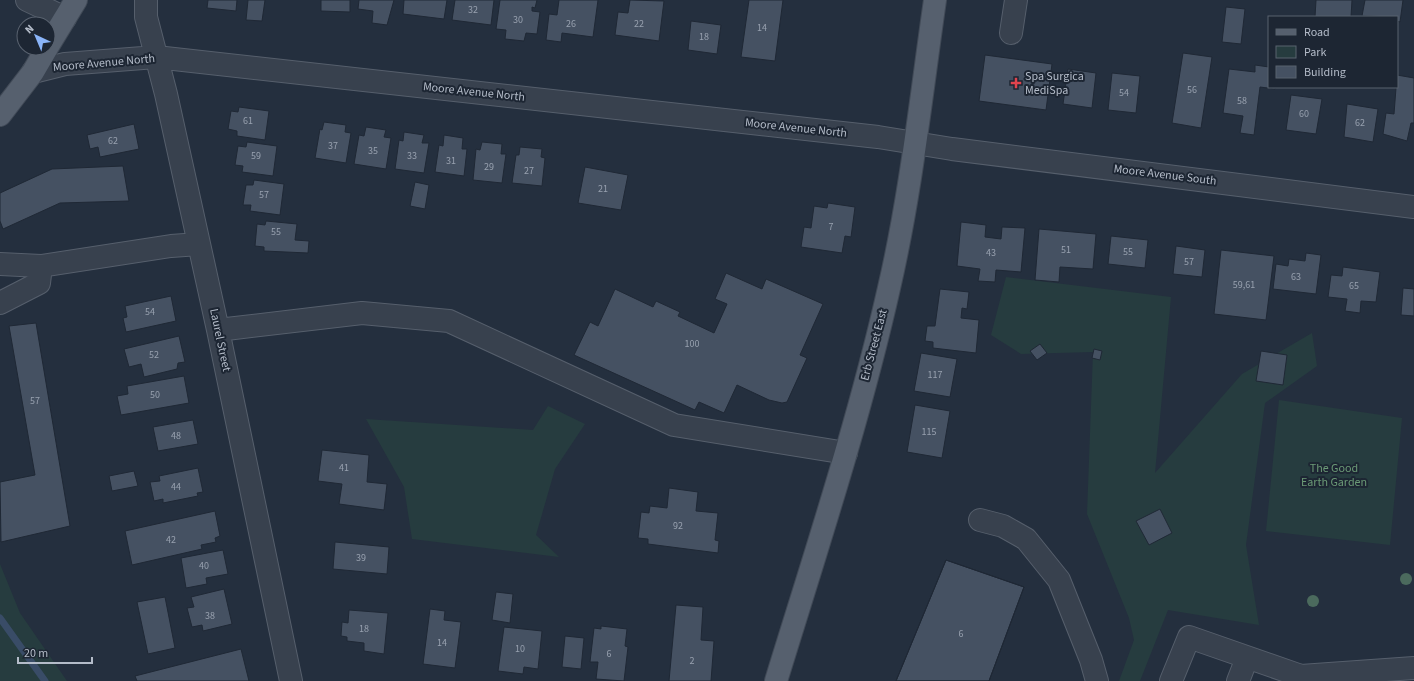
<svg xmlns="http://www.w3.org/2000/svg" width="1414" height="681" font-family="'Source Sans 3',sans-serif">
	<rect width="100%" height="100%" fill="#242f3e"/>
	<path fill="#263c3f" d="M1006,277L1171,297L1155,473L1242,374L1312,333L1317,366L1265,403L1246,545L1259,625L1168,610L1140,681H1119L1134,640L1129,618L1087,514L1093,352L1021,354L991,335Z
		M1279,400L1402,418L1390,545L1266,531Z
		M548,406L585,424L555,469L536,535L559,557L412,539L404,487L366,419L533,430Z
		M0,564L20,613L67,681H0Z"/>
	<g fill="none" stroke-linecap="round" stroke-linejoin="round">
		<path stroke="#394c67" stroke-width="7" d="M0,618L45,681"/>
	</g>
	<path fill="#455162" stroke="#1f2835" d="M208,0H237L236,11L207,8Z
		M248,0H265L262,21L246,20Z
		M321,0H350V12L321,11Z
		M359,0H394L387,25L372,23L373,11L358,9Z
		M404,0H447L444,19L403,14Z
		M455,0H494L491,25L452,20Z
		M500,0H537L535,8L532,7V11L540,12L537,34L526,33L524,41L505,39L506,30L496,29Z
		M559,0H598L593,37L562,33L561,42L546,40L549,14L557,15Z
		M630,0L664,1L659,41L615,35L618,12L628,13Z
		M749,0H783L775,61L741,57Z
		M1316,0H1352L1351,17H1315Z
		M1365,0H1403L1400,22L1397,21V17L1362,16Z
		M1226,7L1245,9L1241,44L1222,42Z
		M691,21L721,25L717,54L688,50Z
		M1183,53L1212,57L1201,128L1172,123Z
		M985,55L1052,64L1046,110L979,101Z
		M1255,65L1269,67V87H1275V89L1260,87L1254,135L1240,133L1243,116L1223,113L1229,69L1255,72Z
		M1068,69L1096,73L1092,108L1063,104Z
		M1112,73L1140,76L1136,113L1108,110Z
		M1397,75L1414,78V123H1411L1407,141L1383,134L1386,113L1394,114Z
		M1291,95L1322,99L1316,134L1286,130Z
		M1347,104L1378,109L1373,142L1344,137Z
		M239,107L269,111L265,140L237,136V131L228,129L231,111L238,112Z
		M324,122L346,125L345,132L351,133L346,163L315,158L320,129L322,130Z
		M134,124L139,149L100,157L98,147L90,149L87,135Z
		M366,127L386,130L384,137L391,138L386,169L354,164L359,135L364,136Z
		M404,132L424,135L422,143H429L424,173L395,169L399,140L403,141Z
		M444,135L463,138L462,149H467L464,176L435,172L439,145L443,146Z
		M247,142L277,146L273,176L242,172L243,166L235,165L238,146L246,147Z
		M482,142L502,144L501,154H506L502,183L473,180L476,149L480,150Z
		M520,147L542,149L541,157L545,158L542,186L512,183L516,155H519Z
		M123,166L129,201L60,203L3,229L0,221V193L52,169Z
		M585,167L628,175L621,210L578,203Z
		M254,180L284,184L280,215L250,211L251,205H243L246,185H253Z
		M415,182L429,185L425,209L410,206Z
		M828,203L855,207L851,237L845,236L842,253L801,247L804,227L811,228L814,206L827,208Z
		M266,221L297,224L295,240L309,241L308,253L264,251V247L255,246L257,224L265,225Z
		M961,222L986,225L985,237L1001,239L1002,227L1025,228L1021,272L996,270L995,282L978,281L980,269L957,266Z
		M1039,229L1096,234L1093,269L1060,267L1059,282L1035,280Z
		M1111,236L1148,240L1145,268L1108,264Z
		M1176,246L1205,250L1202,277L1173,274Z
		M1221,250L1274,256L1266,320L1214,314Z
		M1306,253L1321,255L1316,294L1273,289L1276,264L1288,266L1289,259L1305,261Z
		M1343,267L1380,272L1376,302L1361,301L1360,313L1345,311L1347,299L1328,297L1331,275L1342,276Z
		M726,273L762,289L766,279L823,304L800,355L807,358L787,402L782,403L769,400L737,385L724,413L699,402L695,410L574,355L590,322L598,326L615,289L653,307L656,301L680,312L678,316L714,333L727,304L715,299Z
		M1403,288L1414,289V316L1401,315Z
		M940,289L969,292L967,309L962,308L961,318L979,320L976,353L933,348V342L925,341L927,326H935Z
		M171,296L176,321L126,332L123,318L127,317L125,306Z
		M36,323L70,526L1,542L0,482L35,475L9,326Z
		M179,336L185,362L178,363L177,369L144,377L141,364L129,367L124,349Z
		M1040,344L1047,353L1037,360L1030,351Z
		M1094,349L1102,351L1100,360L1092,358Z
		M1261,351L1287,355L1283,385L1256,381Z
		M921,353L957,359L950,397L914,391Z
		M184,376L189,403L121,415L117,396L128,394L127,386Z
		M915,405L950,411L942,458L907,452Z
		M193,420L198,444L158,451L153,427Z
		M322,450L369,455L367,482L387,484L384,510L339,504L342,484L318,481Z
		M198,468L203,492L197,493L198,496L163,503V499L154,501L150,482L160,481L159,476Z
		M134,471L138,486L112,491L109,476Z
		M669,488L698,492L696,511L718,513L715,540L719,541L718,553L648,544V539L638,538L641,512L649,513L650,506L667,508Z
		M1160,509L1172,533L1149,545L1136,521Z
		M215,511L220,536L215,538L216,542L201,545L202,549L132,565L125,531Z
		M335,542L389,547L387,574L333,569Z
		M223,550L228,574L206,578L207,584L186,588L181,558Z
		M946,560L1024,587L989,681H896Z
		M946,560L1024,587L989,681H896Z
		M224,589L232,624L203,631L202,625L192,627L187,608L194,607L191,597Z
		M496,592L513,594L510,623L492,620Z
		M165,597L175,648L148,654L137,602Z
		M676,605L703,607L701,640L714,641L711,681H669Z
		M430,609L445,611L444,620L461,622L455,668L423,664Z
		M349,610L388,613L384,654L364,651V643L347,641V637L341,636L342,622L348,623Z
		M601,626L627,629L625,646L628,647L624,681L596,679L598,662H590L594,628L601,629Z
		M504,627L542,631L538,669L524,667L523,674L498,671Z
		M565,636L584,638L581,669L562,667Z
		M241,649L249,681H137L135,676Z"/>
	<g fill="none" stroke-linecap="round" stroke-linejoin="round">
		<defs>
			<path id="minor" d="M27,0L65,18
				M146,0V17L166,94L218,330L291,681
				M1011,33L1016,0
				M33,72L65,64L156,57L878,137L952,149L1414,207
				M0,264L41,266L171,246L199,244
				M0,303L39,283L41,266
				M218,330L362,313L449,321L674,425L846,453
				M980,520L1003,526L1026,539L1059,580L1091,660L1097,681
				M1171,681L1189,637L1301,676L1414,668
				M1238,681L1247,658"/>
			<path id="major" d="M48,46L76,0
				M0,115L33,72L47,48
				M776,681C816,551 859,421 889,288C911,193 921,97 935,0"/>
		</defs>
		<use href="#minor" stroke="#565f6c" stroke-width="24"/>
		<use href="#major" stroke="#414a57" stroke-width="24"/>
		<use href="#minor" stroke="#38414e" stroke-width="22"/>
		<use href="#major" stroke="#56606e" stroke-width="22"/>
	</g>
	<g fill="#4b6a5d">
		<circle cx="1406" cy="579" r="6"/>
		<circle cx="1313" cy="601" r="6"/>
	</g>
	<path fill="#e0444e" stroke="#1d2633" stroke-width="1.5" d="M1014 77h4v4h4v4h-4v4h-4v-4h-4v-4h4z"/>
	<g text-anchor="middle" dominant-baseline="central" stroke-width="4" stroke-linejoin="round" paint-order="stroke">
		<g font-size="10" fill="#98a1af">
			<text x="473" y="10">32</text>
			<text x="518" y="20">30</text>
			<text x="571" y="24">26</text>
			<text x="639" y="24">22</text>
			<text x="762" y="28">14</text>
			<text x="704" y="37">18</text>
			<text x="1192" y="90">56</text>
			<text x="1124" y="93">54</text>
			<text x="1242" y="101">58</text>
			<text x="1304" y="114">60</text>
			<text x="248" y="121">61</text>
			<text x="1360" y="123">62</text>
			<text x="113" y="141">62</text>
			<text x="333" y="146">37</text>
			<text x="373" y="151">35</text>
			<text x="256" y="156">59</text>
			<text x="412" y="156">33</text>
			<text x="451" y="161">31</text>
			<text x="489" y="167">29</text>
			<text x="529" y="171">27</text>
			<text x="603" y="189">21</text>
			<text x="264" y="195">57</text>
			<text x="831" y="227">7</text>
			<text x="276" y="232">55</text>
			<text x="1066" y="250">51</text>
			<text x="1128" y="252">55</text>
			<text x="991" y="253">43</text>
			<text x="1189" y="262">57</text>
			<text x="1296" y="277">63</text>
			<text x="1244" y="285">59,61</text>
			<text x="1354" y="286">65</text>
			<text x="150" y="312">54</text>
			<text x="692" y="344">100</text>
			<text x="154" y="355">52</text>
			<text x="935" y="375">117</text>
			<text x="155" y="395">50</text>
			<text x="35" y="401">57</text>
			<text x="929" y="432">115</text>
			<text x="176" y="436">48</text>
			<text x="344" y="468">41</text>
			<text x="176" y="487">44</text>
			<text x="678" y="526">92</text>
			<text x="171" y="540">42</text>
			<text x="361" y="558">39</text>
			<text x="204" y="566">40</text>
			<text x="210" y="616">38</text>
			<text x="364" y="629">18</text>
			<text x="961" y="634">6</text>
			<text x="442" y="643">14</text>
			<text x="520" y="649">10</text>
			<text x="609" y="654">6</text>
			<text x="692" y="661">2</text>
		</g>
		<g font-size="12" fill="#b4bcc9" stroke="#1d2633">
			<text transform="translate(104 63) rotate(-5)">Moore Avenue North</text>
			<text transform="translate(474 92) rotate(6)">Moore Avenue North</text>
			<text transform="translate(796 128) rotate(6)">Moore Avenue North</text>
			<text transform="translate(1165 175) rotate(7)">Moore Avenue South</text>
			<text transform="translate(220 340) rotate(78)">Laurel Street</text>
			<text transform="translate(874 345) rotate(-75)">Erb Street East</text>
		</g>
		<g font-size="12" fill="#b4bcc9" stroke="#1d2633" text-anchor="start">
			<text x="1025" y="76">Spa Surgica<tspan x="1025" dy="14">MediSpa</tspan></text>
		</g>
		<g font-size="12" fill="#6b9a76" stroke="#1d2633">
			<text x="1334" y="468">The Good<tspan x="1334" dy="14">Earth Garden</tspan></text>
		</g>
	</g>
	<rect x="1268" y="16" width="130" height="72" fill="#1d2633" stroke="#59626f"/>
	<rect x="1276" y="29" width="20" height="6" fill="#56606e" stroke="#59626f"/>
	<text x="1304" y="36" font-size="12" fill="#b4bcc9">Road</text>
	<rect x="1276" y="46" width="20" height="12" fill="#263c3f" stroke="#59626f"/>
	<text x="1304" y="56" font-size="12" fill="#b4bcc9">Park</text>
	<rect x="1276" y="66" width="20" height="12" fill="#455162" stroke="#59626f"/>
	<text x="1304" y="76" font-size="12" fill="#b4bcc9">Building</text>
	<g transform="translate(36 36) rotate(316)"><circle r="19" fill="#1d2633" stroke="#59626f"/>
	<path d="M0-3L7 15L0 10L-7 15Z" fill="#8ab4f8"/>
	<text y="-6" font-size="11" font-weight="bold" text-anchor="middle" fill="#b4bcc9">N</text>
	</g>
	<path d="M18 657v6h74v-6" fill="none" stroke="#b4bcc9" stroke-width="2"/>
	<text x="24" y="657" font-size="12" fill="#b4bcc9" stroke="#1d2633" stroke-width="3" paint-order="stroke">20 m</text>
</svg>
